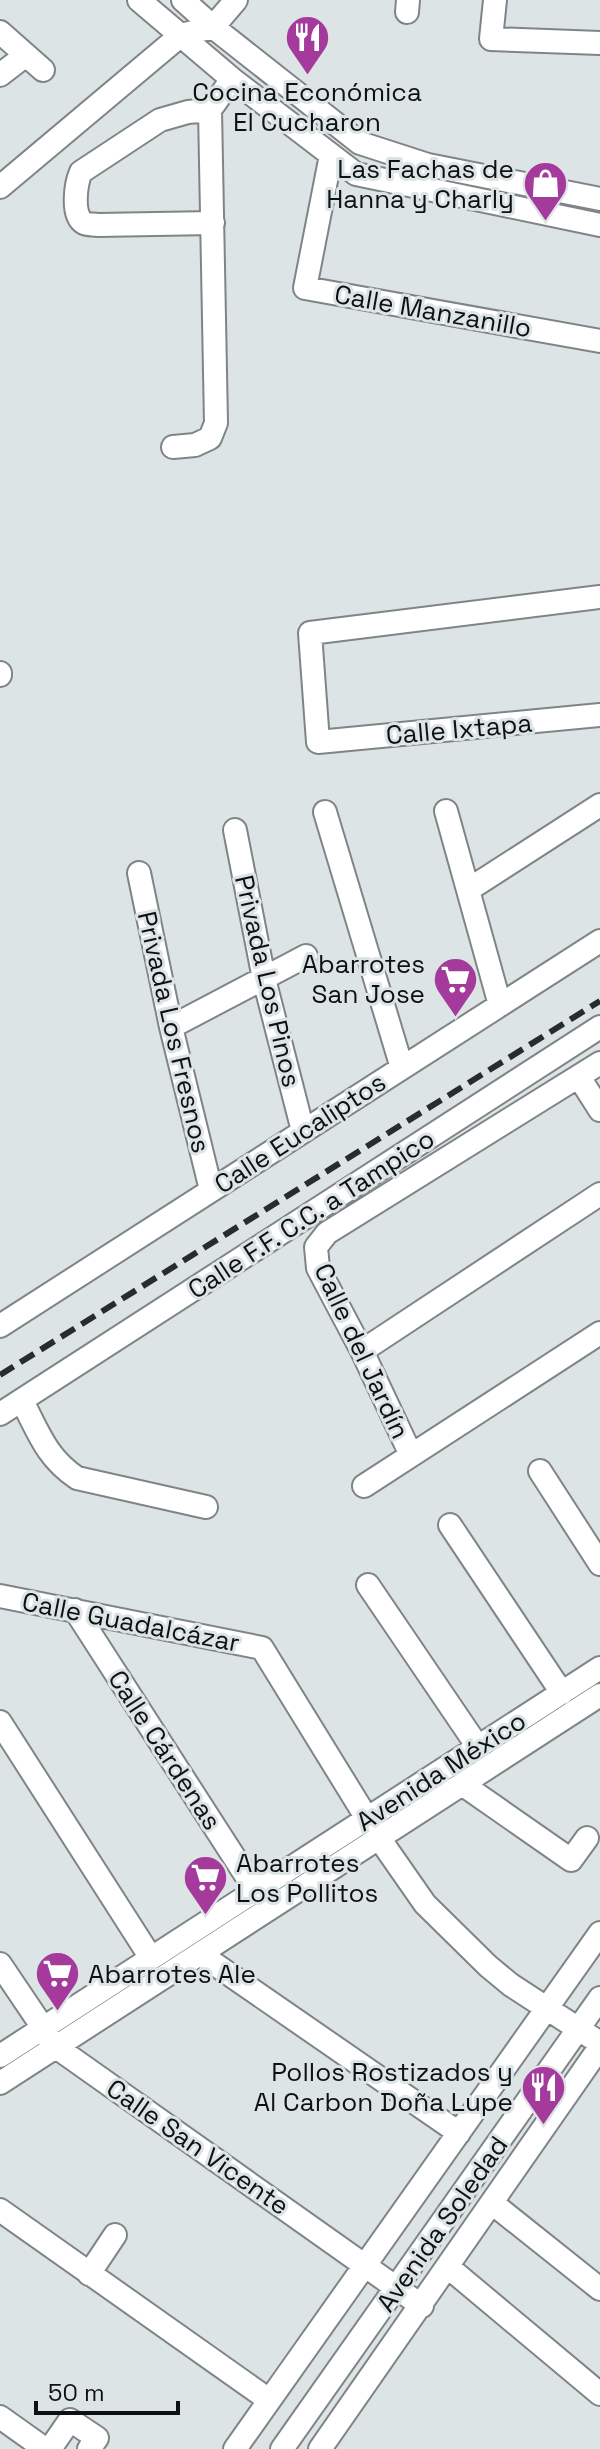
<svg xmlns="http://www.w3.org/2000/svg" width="600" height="2449" font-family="'Space Grotesk',sans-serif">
	<rect width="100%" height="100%" fill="#dde4e5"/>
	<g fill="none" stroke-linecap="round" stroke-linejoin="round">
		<defs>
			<path id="minor" d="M139,0L232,79L356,174L600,225
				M183,0L213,27L360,143L428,165L600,199
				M495,0L491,39L600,43
				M407,12L408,0
				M0,32L43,70
				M0,75L26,55
				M210,110L188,112L160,120L81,172C76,183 71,215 84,223C88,225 93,224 98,225L213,223
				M331,155L305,288L600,341
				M0,187L181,35L213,27L236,0
				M173,447L195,445L210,438L216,423L210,110L232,79
				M600,597L310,633L318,742L600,715
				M0,673V675
				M446,811L500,1005
				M325,812L402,1068
				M235,830L264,979L303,1131
				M139,873L171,1027L211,1190
				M468,890L600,805
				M171,1027L306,956
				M579,1077L600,1110
				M0,1326L600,941
				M362,1351L600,1194
				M22,1401C39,1433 46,1457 77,1478L206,1507
				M0,1414L600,1027
				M411,1455L362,1351L318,1268L316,1247L327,1233L600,1063
				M540,1471L600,1564
				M364,1486L600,1333
				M450,1525L562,1693
				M368,1585L478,1747
				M0,1596L262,1648L379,1838L425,1904L488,1966L511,1985L600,2043
				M75,1610L256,1891
				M0,1722L151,1958
				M462,1784L571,1860L587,1838
				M200,1954L459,2133
				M0,1964L56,2047L422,2306
				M0,2056L600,1668
				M0,2083L600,1695
				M492,2203L600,2289
				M0,2210L269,2400
				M448,2267L600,2394
				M89,2274L115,2235
				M0,2417L45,2449
				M50,2449L70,2420L97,2438L89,2449
				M235,2449L600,1933
				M282,2449L600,1998
				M320,2449L600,2047"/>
		</defs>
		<use href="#minor" stroke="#7f8586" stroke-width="26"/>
		<use href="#minor" stroke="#fff" stroke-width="22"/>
		<path stroke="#282c2c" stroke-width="6" stroke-dasharray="16 8" stroke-linecap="butt" d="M0,1375L600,1001"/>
	</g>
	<defs>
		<symbol id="restaurant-pin" viewBox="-11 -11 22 30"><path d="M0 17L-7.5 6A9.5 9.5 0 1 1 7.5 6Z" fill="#a43a9b" stroke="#dde4e5"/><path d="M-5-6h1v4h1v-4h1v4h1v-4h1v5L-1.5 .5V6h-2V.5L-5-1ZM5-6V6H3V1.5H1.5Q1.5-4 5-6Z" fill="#fff"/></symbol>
		<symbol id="shop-pin" viewBox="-11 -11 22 30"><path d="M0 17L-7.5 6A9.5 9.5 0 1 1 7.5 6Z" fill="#a43a9b" stroke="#dde4e5"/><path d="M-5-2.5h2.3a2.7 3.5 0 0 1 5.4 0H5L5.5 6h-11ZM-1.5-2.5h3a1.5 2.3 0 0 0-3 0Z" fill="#fff"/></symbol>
		<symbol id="supermarket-pin" viewBox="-11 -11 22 30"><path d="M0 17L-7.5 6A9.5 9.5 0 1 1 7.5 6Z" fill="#a43a9b" stroke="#dde4e5"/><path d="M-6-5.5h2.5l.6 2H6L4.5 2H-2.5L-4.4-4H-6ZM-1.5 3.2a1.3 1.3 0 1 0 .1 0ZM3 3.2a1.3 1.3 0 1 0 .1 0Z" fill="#fff"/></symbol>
	</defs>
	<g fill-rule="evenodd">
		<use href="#restaurant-pin" x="282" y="12" width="51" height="69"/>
		<use href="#shop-pin" x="520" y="158" width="51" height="69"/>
		<use href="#supermarket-pin" x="430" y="954" width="51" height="69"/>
		<use href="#supermarket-pin" x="180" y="1852" width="51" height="69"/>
		<use href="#supermarket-pin" x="32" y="1948" width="51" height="69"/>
		<use href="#restaurant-pin" x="518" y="2062" width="51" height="69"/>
	</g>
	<g text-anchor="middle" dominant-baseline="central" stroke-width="6" stroke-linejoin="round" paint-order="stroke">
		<g font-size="26" fill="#0e1111" stroke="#dde4e5" text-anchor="end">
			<text x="307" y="92" text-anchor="middle">Cocina Económica<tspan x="307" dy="30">El Cucharon</tspan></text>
			<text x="514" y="169">Las Fachas de<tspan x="514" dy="30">Hanna y Charly</tspan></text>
			<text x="425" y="964">Abarrotes<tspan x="425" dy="30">San Jose</tspan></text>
			<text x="236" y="1863" text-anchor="start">Abarrotes<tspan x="236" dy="30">Los Pollitos</tspan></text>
			<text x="88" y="1974" text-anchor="start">Abarrotes Ale</text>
			<text x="513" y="2072">Pollos Rostizados y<tspan x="513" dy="30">Al Carbon Doña Lupe</tspan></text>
		</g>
		<g font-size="26" fill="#0e1111" stroke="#dde4e5">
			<text transform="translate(433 311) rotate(10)">Calle Manzanillo</text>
			<text transform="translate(459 729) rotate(-5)">Calle Ixtapa</text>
			<text transform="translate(268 981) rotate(77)">Privada Los Pinos</text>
			<text transform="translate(174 1032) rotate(77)">Privada Los Fresnos</text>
			<text transform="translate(300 1133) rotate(-33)">Calle Eucaliptos</text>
			<text transform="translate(311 1214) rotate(-33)">Calle F.F. C.C. a Tampico</text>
			<text transform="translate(362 1351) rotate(65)">Calle del Jardín</text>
			<text transform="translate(131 1622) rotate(11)">Calle Guadalcázar</text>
			<text transform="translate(165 1750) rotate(57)">Calle Cárdenas</text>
			<text transform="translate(441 1771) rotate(-33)">Avenida México</text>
			<text transform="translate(198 2147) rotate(35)">Calle San Vicente</text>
			<text transform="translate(442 2224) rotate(-55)">Avenida Soledad</text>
		</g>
	</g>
	<path d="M36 2401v12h142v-12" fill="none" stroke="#0e1111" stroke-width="4"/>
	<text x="48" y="2401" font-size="24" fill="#0e1111" stroke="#dde4e5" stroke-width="6" paint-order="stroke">50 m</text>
</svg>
